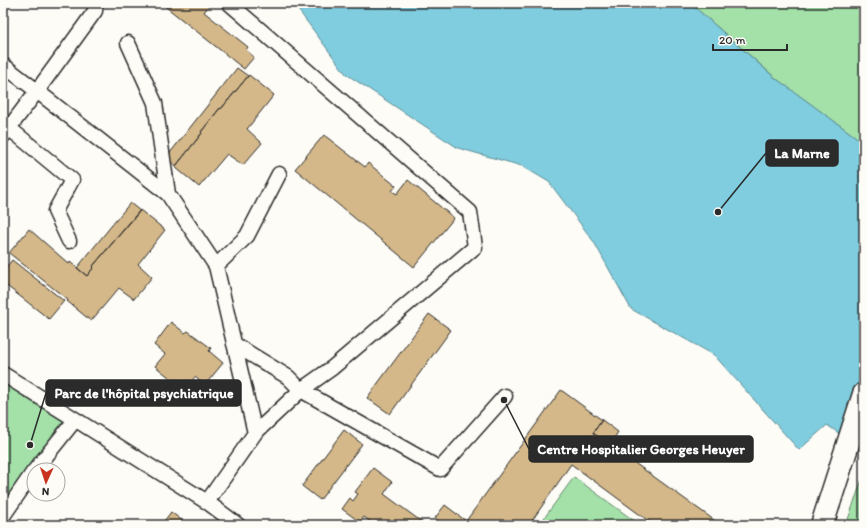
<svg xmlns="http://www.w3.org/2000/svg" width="867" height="528" font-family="Itim,sans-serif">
	<rect width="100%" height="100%" fill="#fdfcf7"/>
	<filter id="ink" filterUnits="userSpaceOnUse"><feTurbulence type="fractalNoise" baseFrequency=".025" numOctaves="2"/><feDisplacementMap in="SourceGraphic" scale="8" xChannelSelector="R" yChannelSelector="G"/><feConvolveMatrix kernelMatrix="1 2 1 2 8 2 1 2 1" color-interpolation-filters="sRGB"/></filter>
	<g filter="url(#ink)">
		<path fill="#a3e1a9" stroke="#67866a" d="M690,3H864V143L778,80Z
			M3,374L75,420L3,517Z
			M864,474V525H846Z
			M574,477L640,525H539Z"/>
		<path fill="#7fcdde" stroke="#5d8c96" d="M293,3H690L774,77L864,143V451L827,425L799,450L714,355L631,309L594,242L549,182L522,166L458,148L346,74Z"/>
		<path fill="#d4b889" stroke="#2b2b2b" d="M161,3H205L209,6L204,12L248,47L246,50L254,57L244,69Z
			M237,68L248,76L221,109L220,108L201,132L202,133L176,166L166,158Z
			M249,75L274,95L247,129L262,143L243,165L227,154L199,187L175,167L202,133L201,132L220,108L221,109Z
			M324,135L365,167L368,163L396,186L392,191L397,194L408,180L454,218L414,267L295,169Z
			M130,203L140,211L93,266L94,267L87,276L77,268Z
			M140,210L165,230L138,264L152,277L134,299L119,288L91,321L67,301L68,300L9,253L29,229L69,264L70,262L87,276L94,267L93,266Z
			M12,260L64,301L49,319L3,283V271Z
			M429,314L451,330L390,414L367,398Z
			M171,322L185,333L188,331L211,348L209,351L223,363L205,385L195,377L184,389L155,366L165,354L154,345Z
			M561,390L602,420L593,433L721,525H654L571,464L529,525H445L435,518L445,505L466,521Z
			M602,420L618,432L610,445L593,433Z
			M344,430L362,444L320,500L302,486Z
			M373,468L392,482L384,494L426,525H370L371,522L364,517L360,522L342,509L350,498L353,501L358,494L355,492Z
			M171,512L188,525H161Z"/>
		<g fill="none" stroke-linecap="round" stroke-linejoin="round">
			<defs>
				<path id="lane" d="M229,3L470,212L475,247L332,368L301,390L255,433
					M128,43L155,103L168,194
					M3,65L37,91L95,11L96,3
					M3,125L9,128L37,91L168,194L216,266L255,433L207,502
					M3,136L9,128L72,180L55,211L69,241
					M216,266L247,236L279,174
					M234,344L288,377L301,390L440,469L505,396
					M3,374L207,502L238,525
					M35,470L75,420
					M3,516L34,471"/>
				<path id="secondary" d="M822,525L864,394"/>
			</defs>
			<use href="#lane" stroke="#2b2b2b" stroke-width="17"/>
			<use href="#secondary" stroke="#2b2b2b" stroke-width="25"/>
			<use href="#lane" stroke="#fdfcf7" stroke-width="14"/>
			<use href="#secondary" stroke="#fdfcf7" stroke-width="22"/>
		</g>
	</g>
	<path fill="none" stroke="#2b2b2b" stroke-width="1.5" d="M718 212L766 153M30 445L46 393M504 400L529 449"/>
	<g fill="#2b2b2b" stroke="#fdfcf7" stroke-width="1.5">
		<circle cx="718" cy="212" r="4"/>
		<circle cx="30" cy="445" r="4"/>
		<circle cx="504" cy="400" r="4"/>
	</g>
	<g fill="#2b2b2b" stroke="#2b2b2b" stroke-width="1.5">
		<rect x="766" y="140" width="72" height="26" rx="4"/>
		<rect x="46" y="380" width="195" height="26" rx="4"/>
		<rect x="529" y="436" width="224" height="26" rx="4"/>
	</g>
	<g font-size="14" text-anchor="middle" font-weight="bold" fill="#fff">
		<text x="802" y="158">La Marne</text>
		<text x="144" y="398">Parc de l'hôpital psychiatrique</text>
		<text x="641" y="454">Centre Hospitalier Georges Heuyer</text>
	</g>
	<rect width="867" height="528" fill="none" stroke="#fdfcf7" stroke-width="16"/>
	<rect x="8" y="8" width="851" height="512" fill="none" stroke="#2b2b2b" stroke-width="1.5" filter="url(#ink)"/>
	<g transform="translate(46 482) rotate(183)"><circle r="19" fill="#fdfcf7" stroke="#a9a8a5"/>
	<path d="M0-3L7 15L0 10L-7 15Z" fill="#c8321e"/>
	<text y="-6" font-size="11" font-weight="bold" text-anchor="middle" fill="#2b2b2b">N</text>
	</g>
	<path d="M713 44v6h74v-6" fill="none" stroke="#2b2b2b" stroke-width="2"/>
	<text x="719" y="44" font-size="12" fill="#2b2b2b" stroke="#fdfcf7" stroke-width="3" paint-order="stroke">20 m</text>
</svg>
